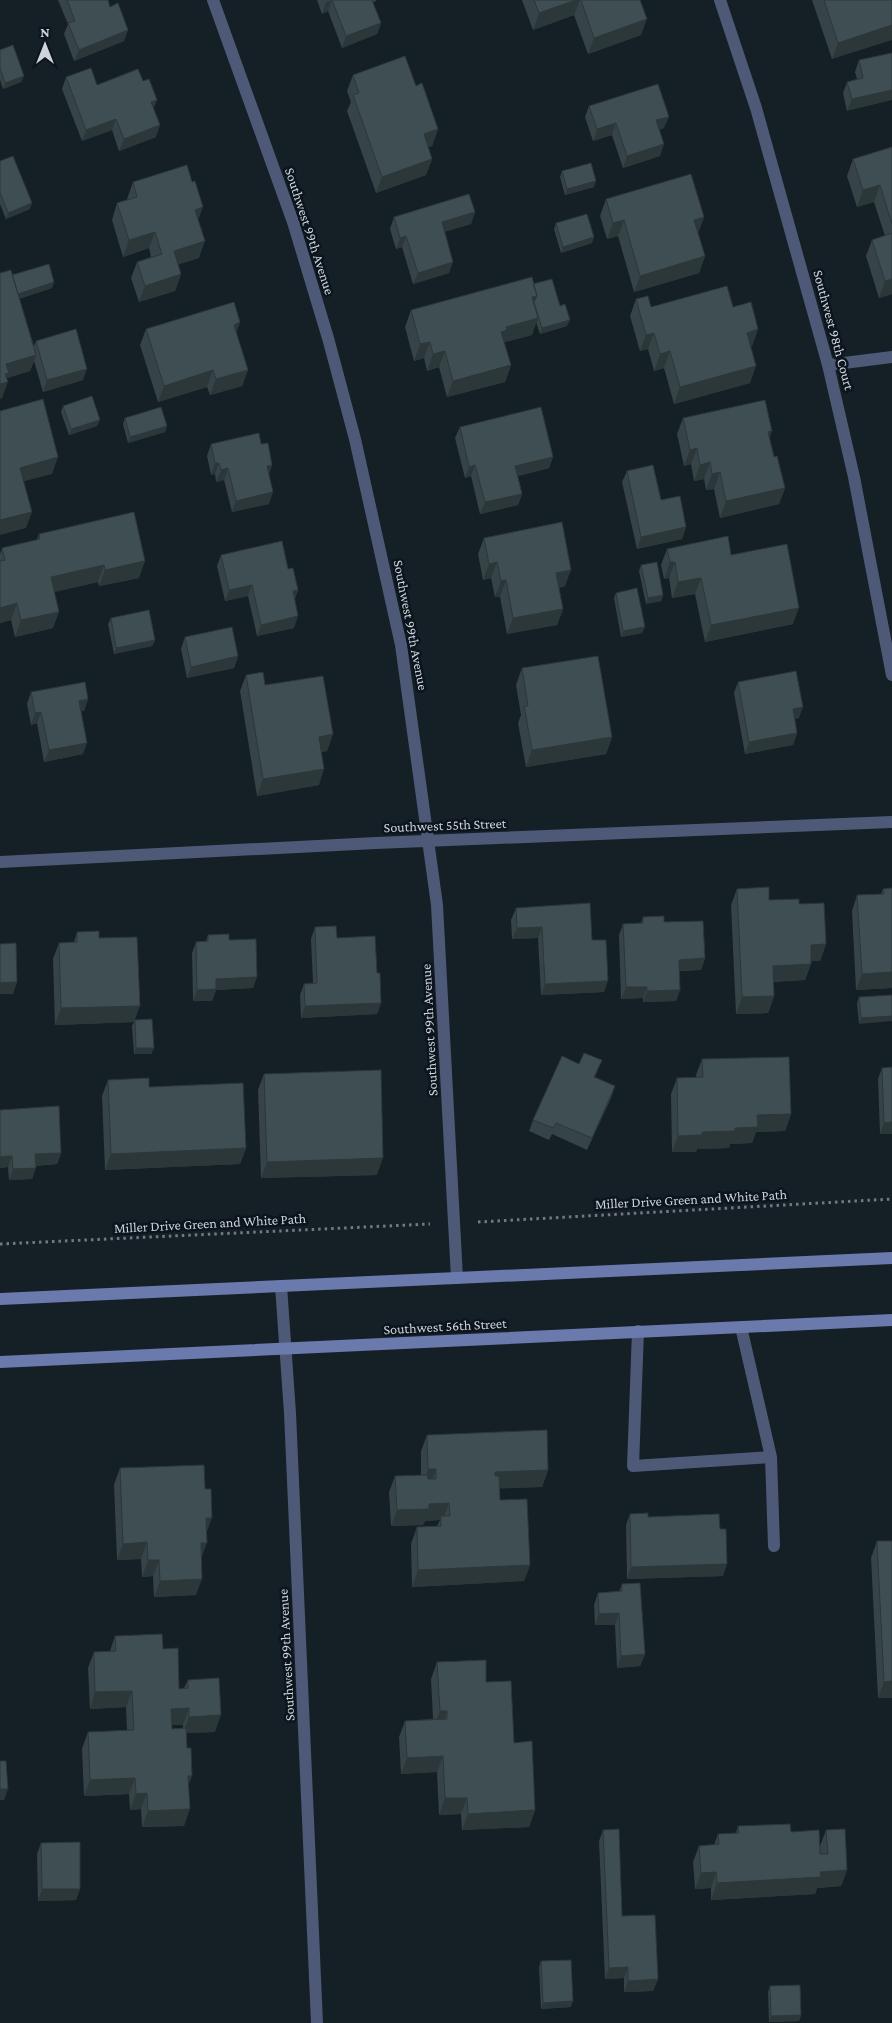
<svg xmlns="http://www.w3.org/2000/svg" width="892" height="2023" font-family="'Crimson Pro',serif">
	<rect width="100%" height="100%" fill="#151f26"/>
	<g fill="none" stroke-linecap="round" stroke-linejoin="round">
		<path stroke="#727a80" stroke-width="3" stroke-dasharray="2.5 4" stroke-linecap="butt" d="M478,1222L892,1199
			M0,1244L430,1224"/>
		<path stroke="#4e5978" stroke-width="12" d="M741,1327L771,1457L774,1546
			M638,1331L633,1466L771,1457"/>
		<path stroke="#4e5978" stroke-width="12" d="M213,0L293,222L328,338L355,439L401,645L437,905L457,1278
			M720,0L756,108L828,365L854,477L892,675
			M828,365L892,357
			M0,862L376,843L892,822
			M281,1286L290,1413L317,2023"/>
		<path stroke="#6a7aac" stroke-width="12" d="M0,1299L892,1258
			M0,1362L892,1320"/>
	</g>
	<path fill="#364347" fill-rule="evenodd" d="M58,0H108L110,7L128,30L124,41L74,61L64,34L68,24Z
		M317,0H376V1L373,2L381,23L377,34L342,48L328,11L322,14Z
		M522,0H640L641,35L588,54L574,15L533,30Z
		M812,0H892L832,59Z
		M0,50L24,76L21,82L3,89L0,80Z
		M892,53L847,111L843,93L847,82L857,79L855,72L859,60Z
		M353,75L416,86L438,129L432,146L428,147L432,159L426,175L376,193L347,111L351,102L347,91Z
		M66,77L97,85L143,81L157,100L153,108L156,137L119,151L112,130L82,141L62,89Z
		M589,106L664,128L659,130L660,156L623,168L612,135L593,141L585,117Z
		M892,147V294L879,298L866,256L872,240L885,236L874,202L857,207L847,176L853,159Z
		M0,161L30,209L6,219L0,204Z
		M562,171L594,187L565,195L560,177Z
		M133,182L198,220L199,258L178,264L181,274L175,291L139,302L131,278L137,262L151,257L149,248L123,257L112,220L117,203L127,200V199Z
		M606,199L704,217L698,233L705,256L699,273L634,292L618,236L607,239L600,216Z
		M475,212L471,224L444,232L449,273L413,284L402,247L396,249L390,229L394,217Z
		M556,223L592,243L561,253L554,229Z
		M0,273L54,282L52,288L19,299L34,346L36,341L83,380L43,392L34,361L30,371L7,378L2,398L0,399Z
		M533,284L560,306L567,326L540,334L536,322L532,335L504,342L511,365L505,382L447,397L439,367L427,371L424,358L414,361L405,327L411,310Z
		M636,299L651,307H733L758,329L752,346H751L750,383L674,404L664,368L654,371L648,349L640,351L630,316Z
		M240,322L236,333L248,370L242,386L210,395L207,387L158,402L140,345L146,329Z
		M63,406L97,426L69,435L61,412Z
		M125,418L167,426L165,432L128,443L123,424Z
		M683,418L769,439L774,457L785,488L779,504L720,518L714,489L706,490L704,479L694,481L691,464L684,466L677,434Z
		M460,427L553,457L549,468L518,476L522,494L518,505L480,514L471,476L465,478L455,438Z
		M211,444H261L272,465L269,474V504L232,512L224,480L216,482L215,474L211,475L207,456Z
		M627,471L661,500L686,527L682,539L637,549L622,482Z
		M39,534L139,578L99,586L98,582L54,592L53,628L15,637L11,620L0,623V554L2,548L37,540Z
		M484,538L565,586L559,588L563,609L557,625L507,634L500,597H495L491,578L483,580L478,554Z
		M667,549L731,555L793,624L705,642L695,594L672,598L669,578L664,579L661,565Z
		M221,555L288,569L298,590L295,599L294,628L257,636L248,596L225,601L217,566Z
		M641,565L663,595L661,601L646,604L639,571Z
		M616,593L642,633L621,637L614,598Z
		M111,618L155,640L152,646L114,654L108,624Z
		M185,637L238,656L234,668L187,678L181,649Z
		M522,668L612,737L606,754L526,767L518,723L521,715L516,685Z
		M246,675L265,685L333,734L327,751L321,752L319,785L257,796L240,691Z
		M738,682L799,718L795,719L797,733L793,745L745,754L734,693Z
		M31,692L88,699L84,711H81L83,754L44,762L37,723L31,725L27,704Z
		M892,888V988L856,990L852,911L857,895L881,894L883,889Z
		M737,889L769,900L799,904L826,944L820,961H811V964L805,980L773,982L774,996L768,1013L736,1014L731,905Z
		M516,908L592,940L604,992L541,995L538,938L512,939L511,920Z
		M643,917L664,922L705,958L701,970L679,971L680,990L676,1001L643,1002V998L621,999L619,935L623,924L641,923Z
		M315,927L337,938L377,973L381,1003L377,1014L301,1018L300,995L304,984L313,983L311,939Z
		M77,932L99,938L135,1020L154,1048L151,1054H134L132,1026L134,1022L55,1025L53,959L59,943L74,942Z
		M208,935L229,940L253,988L216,990L212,1001H193L192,953L196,942L206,941Z
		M892,995L859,1024L857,1003L859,997Z
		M702,1059L791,1114L785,1131L756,1132L752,1143L730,1144L729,1148L697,1149L696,1152H672L671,1094L677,1078L696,1077V1075Z
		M602,1060L595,1077L615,1086L611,1098L587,1150L552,1134L549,1140L529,1131L533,1120L579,1064Z
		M882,1068L892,1134H880L878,1079Z
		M264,1074L377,1175L261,1178L258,1090Z
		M108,1080L149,1087L246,1148L240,1164L105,1170L102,1096Z
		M0,1110L61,1153L57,1164L36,1166L32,1179L9,1180L8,1167L0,1168Z
		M427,1435L548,1470L542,1487L500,1488V1500L530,1565L524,1581L412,1587L411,1544L417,1527L437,1526L440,1520L425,1521L423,1525L391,1526L389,1492L395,1476L421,1475V1451Z
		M120,1468L207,1533L201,1559L196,1595L154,1597L153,1576L142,1577L141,1559L117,1560L114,1485Z
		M630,1514L648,1517L723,1576L627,1579L626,1525Z
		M877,1541L892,1698H878L871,1558Z
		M622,1584L645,1654L640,1666L617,1668L615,1625H595L594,1605L598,1593L619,1592Z
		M115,1636L163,1649L179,1689L184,1688L188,1680L215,1732L186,1733L189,1786L184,1826L142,1827L141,1809L130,1810L129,1794L84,1796L82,1749L88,1732L127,1731L126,1707L90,1709L88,1668L94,1652L110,1651ZM172,1725H183V1728L172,1729Z
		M437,1662L486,1682L514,1743L535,1810L529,1827L462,1830L461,1814L439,1815L437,1772L401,1774L399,1737L405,1721L433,1719L431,1679Z
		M738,1826L791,1832L820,1846L826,1830L847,1870L841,1886L817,1888L815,1894L711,1900V1888L695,1889L693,1862L699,1846L714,1845L718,1834L736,1833Z
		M603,1830L622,1916L658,1979L653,1991L624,1992V1978L605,1979L599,1841Z
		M41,1843L80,1889L76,1900L38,1901L37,1854Z
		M541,1961L571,2007L541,2009L539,1967Z
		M770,1986L801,2015L799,2021L769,2022L768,1992Z"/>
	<path fill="#2c373a" d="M332,0L328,11L322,14L326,2Z
		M576,0H580L574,15L533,30L539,13Z
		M647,19L641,35L588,54L594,38Z
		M381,23L377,34L342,48L346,36Z
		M892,25V40L832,59L838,43Z
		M128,30L124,41L74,61L79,50Z
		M24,76L21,82L3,89L5,83Z
		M892,90V100L847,111L852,99Z
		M157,100L152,111L151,102Z
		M669,117L664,128L652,132L656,120Z
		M116,119L112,130L82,141L86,130Z
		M616,123L612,135L593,141L597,129Z
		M160,125L156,137L119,151L124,139Z
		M438,129L432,146L418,151L424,134Z
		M664,144L660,156L623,168L627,156Z
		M432,159L426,175L376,193L382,177Z
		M596,181L594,187L565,195L567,189Z
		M880,185L874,202L857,207L863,190Z
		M32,203L30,209L6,219L8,213Z
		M203,207L197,223L195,210Z
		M475,212L471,224L437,234L442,222Z
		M704,217L698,233L694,220Z
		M624,220L618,236L607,239L613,223Z
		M155,232L149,248L123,257L129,240Z
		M406,236L402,247L396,249L400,238Z
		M594,237L592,243L561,253L563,247Z
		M205,241L199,258L168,268L174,251Z
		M705,256L699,273L634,292L640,276Z
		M453,262L449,273L413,284L418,273Z
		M181,274L175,291L139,302L145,286Z
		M892,279V294L879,298L885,281Z
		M54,282L52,288L15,300L17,294Z
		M537,296L531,312L532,297Z
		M538,318L532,335L502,343L501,332L506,327Z
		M570,320L567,326L540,334L542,328Z
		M240,322L234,339V325Z
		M758,329L752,346L741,349L747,333Z
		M654,333L648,349L640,351L646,335Z
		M430,342L424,358L414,361L420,344Z
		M445,351L439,367L427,371L433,354Z
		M670,351L664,368L654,371L660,354Z
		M36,355L30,371L7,378L6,383L8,382L2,398L0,399V384L6,364Z
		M511,365L505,382L447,397L453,381Z
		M756,366L750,383L674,404L680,387Z
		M87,369L83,380L43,392L47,380Z
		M213,370L207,387L158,402L164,386Z
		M248,370L242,386L210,395L216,379Z
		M100,420L97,426L69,435L71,429Z
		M167,426L165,432L128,443L130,437Z
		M772,431L766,448L768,432Z
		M697,448L691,464L684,466L690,450Z
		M58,457L52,474L14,484L20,468Z
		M553,457L549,468L511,478L515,466Z
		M710,462L704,479L694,481L700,465Z
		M215,463H219L215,474L211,475Z
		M272,465L268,476L267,466Z
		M475,465L471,476L465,478L469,467Z
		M228,468L224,480L216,482L221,470Z
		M720,472L714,489L706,490L712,474Z
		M785,488L779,504L720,518L726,501Z
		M273,492L269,504L232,512L236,501Z
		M522,494L518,505L480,514L485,502Z
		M32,512L26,528L0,535V520Z
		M686,527L682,539L637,549L641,537Z
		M145,561L139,578L99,586L105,570Z
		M497,562L491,578L483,580L489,564Z
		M670,562H675L669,578L664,579Z
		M104,565L98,582L45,594L51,577Z
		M571,570L565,586L550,589L556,573Z
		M701,578L695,594L672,598L678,582Z
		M506,580L500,597H495L501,581Z
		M252,585L248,596L225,601L229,590Z
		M298,590L294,601L293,591Z
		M663,595L661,601L646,604L648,598Z
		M17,603L11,620L0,623V608Z
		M799,608L793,624L705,642L711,625Z
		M563,609L557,625L507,634L513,618Z
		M59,612L53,628L15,637L21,620Z
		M298,616L294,628L257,636L261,625Z
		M645,627L642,633L621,637L623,631Z
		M155,640L152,646L114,654L116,648Z
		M238,656L234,668L187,678L191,667Z
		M88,699L84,711L75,712L79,701Z
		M803,707L799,718L789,721L793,709Z
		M41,712L37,723L31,725L35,713Z
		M797,733L793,745L745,754L749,742Z
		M333,734L327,751L313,753L319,737Z
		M612,737L606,754L526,767L532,750Z
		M87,743L83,754L44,762L49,750Z
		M324,769L319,785L257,796L263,779Z
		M542,927L538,938L512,939L517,928Z
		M826,944L820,961H805L811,945Z
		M705,958L701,970L674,971L679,960Z
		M811,964L805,980L767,982L773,966Z
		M892,972V988L856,990L862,974Z
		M257,977L253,988L216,990L212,1001H193L197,990L216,979Z
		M608,981L604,992L541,995L545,984Z
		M17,982L13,994H0V983Z
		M626,987H647L643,998L621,999Z
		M680,990L676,1001L643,1002L647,991Z
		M774,996L768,1013L736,1014L742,997Z
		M381,1003L377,1014L301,1018L305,1006Z
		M140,1006L134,1022L55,1025L61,1008Z
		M892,1016V1021L859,1024L861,1018Z
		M136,1048H154L151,1054H134Z
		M615,1086L611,1098L587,1150L592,1138Z
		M791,1114L785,1131L756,1132L752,1143L730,1144L729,1148L697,1149L696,1152H672L678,1136L735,1128L757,1115Z
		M892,1122V1134H880L884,1123Z
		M246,1148L240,1164L105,1170L111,1154Z
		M61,1153L57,1164L31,1166L35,1154Z
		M12,1156L8,1167L0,1168V1157Z
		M383,1158L377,1175L261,1178L267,1162Z
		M36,1168L32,1179L9,1180L13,1169Z
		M428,1469H436L430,1485H422Z
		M548,1470L542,1487L489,1489L495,1472Z
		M449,1503L443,1520L441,1516L440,1520L425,1521L423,1525L391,1526L397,1510L429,1504Z
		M206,1518H212L206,1534Z
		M147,1542L141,1559L117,1560L123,1544Z
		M201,1543H207L201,1559Z
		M148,1560H159L153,1576L142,1577Z
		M727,1564L723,1576L627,1579L631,1567Z
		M530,1565L524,1581L412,1587L418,1570Z
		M202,1579L196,1595L154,1597L160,1581Z
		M619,1613L615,1625H595L599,1614Z
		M645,1654L640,1666L617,1668L621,1656Z
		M892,1681V1698H878L884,1682Z
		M132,1691L126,1707L90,1709L95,1692Z
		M189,1708L183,1725H165L171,1709Z
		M440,1711H447L441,1727H434Z
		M221,1715L215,1732L183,1733L189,1717Z
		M443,1756L437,1772L401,1774L407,1758Z
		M188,1776H192L186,1792Z
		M135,1778L129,1794L84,1796L90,1780Z
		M0,1789H8L4,1800H0Z
		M147,1793L141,1809L130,1810L136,1794Z
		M445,1798H467L461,1814L439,1815Z
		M190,1809L184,1826L142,1827L148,1811Z
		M535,1810L529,1827L462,1830L468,1814Z
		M847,1870L841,1886L817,1888L815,1894L711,1900L717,1883L820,1872Z
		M716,1872L711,1888L695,1889L701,1873Z
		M42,1889H80L76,1900L38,1901Z
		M628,1967L624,1978L605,1979L609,1968Z
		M658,1979L653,1991L624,1992L628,1981Z
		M573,2001L571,2007L541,2009L543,2003Z
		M801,2015L799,2021L769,2022L771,2016Z"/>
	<path fill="#3f4e53" stroke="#2c373a" d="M67,0H108L110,7L118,3L128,30L79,50L68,23L75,21Z
		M332,0H372L381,23L346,36Z
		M534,0H576L539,13Z
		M581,0H640L647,19L594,38Z
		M824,0H892V25L838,43Z
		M13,45L24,76L5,83L0,68V50Z
		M892,53V90L852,99L847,82L863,78L859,60Z
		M405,56L416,86L422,83L438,129L424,134L432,159L382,177L353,95L359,93L353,75Z
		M91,68L97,85L138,69L143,81L149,79L157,100L151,102L160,125L124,139L116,119L86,130L66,77Z
		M658,84L669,117L656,120L664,144L627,156L616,123L597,129L589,106Z
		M892,147V224L880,185L863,190L853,159Z
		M13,156L32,203L8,213L0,192V161Z
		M591,163L596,181L567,189L562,171Z
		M187,165L192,182L195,181L203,207L195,210L205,241L174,251L181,274L145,286L137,262L162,254L155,232L129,240L117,203L137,197L133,182Z
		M691,174L704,217L694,220L705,256L640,276L624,220L613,223L606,199Z
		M469,194L475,212L442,222L453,262L418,273L406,236L400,238L394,217Z
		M587,214L594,237L563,247L556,223Z
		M892,233V279L885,281L872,240Z
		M49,264L54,282L18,294L12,275Z
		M11,270L36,355L6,364L9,373L5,374L8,382L0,384V273Z
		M532,277L537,296L532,297L538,318L506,327L507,330L501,332L511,365L453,381L445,351L433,354L430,342L420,344L411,310Z
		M552,279L560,306L565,304L570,320L542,328L534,302L537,296L533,284Z
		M727,286L733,307L751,302L758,329L747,333L756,366L680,387L670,351L660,354L654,333L646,335L636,299L648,296L651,307Z
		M234,302L240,322L234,325L248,370L216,379L213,370L164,386L146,329Z
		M76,329L87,369L47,380L36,341Z
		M92,396L100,420L71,429L63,406Z
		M43,399L58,457L20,468L32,512L0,520V411Z
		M765,400L772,431L768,432L774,457L777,456L785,488L726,501L720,472L712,474L710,462L700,465L697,448L690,450L683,418Z
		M161,407L167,426L130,437L125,418Z
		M541,407L553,457L515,466L522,494L485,502L475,465L469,467L460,427Z
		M259,433L261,444L268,443L272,465L267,466L273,492L236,501L228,468L221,470L219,463H215L211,444Z
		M653,465L661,500L680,496L686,527L641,537L627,471Z
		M134,512L145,561L105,570L104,565L51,577L59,612L21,620L17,603L0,608V561L5,560L2,548L40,539L39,534Z
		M562,522L571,570L556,573L563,609L513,618L506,580L501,581L497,562L489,564L484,538Z
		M728,536L731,555L787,544L799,608L711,625L701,578L678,582L675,562H670L667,549Z
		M282,541L288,569L293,568L298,590L293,591L298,616L261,625L252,585L229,590L221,555Z
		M657,562L663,595L648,598L641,565Z
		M637,588L645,627L623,631L616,593Z
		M149,610L155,640L116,648L111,618Z
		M232,627L238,656L191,667L185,637Z
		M598,656L612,737L532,750L524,706H528L522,668Z
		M796,671L803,707L793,709L797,733L749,742L738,682Z
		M263,672L265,685L323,676L333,734L319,737L324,769L263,779L246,675Z
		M85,682L88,699L79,701L87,743L49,750L41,712L35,713L31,692Z
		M769,887V900L799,899V904L824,903L826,944L811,945V964L773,966L774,996L742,997L737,889Z
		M892,888V972L862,974L857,895L884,894L883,889Z
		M590,903L592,940H606L608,981L545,984L542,927L517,928L516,908Z
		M664,916V922L703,921L705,958L679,960L680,990L647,991V987H626L623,924L643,923V917Z
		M336,926L337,938L375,936L377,973H380L381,1003L305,1006L304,984L317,983L315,927Z
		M99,931V938L137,937L140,1006L61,1008L59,943L77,942V932Z
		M229,934V940L256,939L257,977L216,979V989L197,990L196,942L208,941V935Z
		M16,943L17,982L0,983V944Z
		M892,995V1016L861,1018L859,997Z
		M152,1019L154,1048H136L135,1020Z
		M584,1053L602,1060L594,1077L615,1086L592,1138L556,1123L553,1128L533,1120L562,1056L579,1064Z
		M789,1057L791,1114L757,1115L758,1127L735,1128V1131L702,1132V1135L678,1136L677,1078L703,1077L702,1059Z
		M892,1067V1122L884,1123L882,1068Z
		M381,1070L383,1158L267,1162L264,1074Z
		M149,1078V1087L243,1083L246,1148L111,1154L108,1080Z
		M59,1106L61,1153L35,1154L36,1168L13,1169L12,1156L0,1157V1110Z
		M547,1430L548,1470L495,1472V1476H499L500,1500L527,1499L530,1565L418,1570L417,1527L441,1526V1516H450L449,1503L429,1504V1509L397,1510L395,1476L427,1475L428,1479H436V1469H428L427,1435Z
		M204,1465L205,1489H211L212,1518H206L207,1543H201L202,1579L160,1581L159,1560H148L147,1542L123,1544L120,1468Z
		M648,1513V1517L719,1514L720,1529H726L727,1564L631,1567L630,1514Z
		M877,1541H892V1681L884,1682Z
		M640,1583L645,1654L621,1656L619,1613L599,1614L598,1593L622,1591V1584Z
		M162,1634L163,1649L178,1648L179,1689L188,1688V1680L219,1678L221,1715L189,1717V1708L171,1709L172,1729L186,1728L187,1748H191L192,1776H188L190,1809L148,1811L147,1793L136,1794L135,1778L90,1780L88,1732L134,1730L132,1691L95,1692L94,1652L116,1651L115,1636Z
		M486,1660V1682L511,1681L514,1743L532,1741L535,1810L468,1814L467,1798H445L443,1756L407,1758L405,1721L447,1719V1711H440L437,1662Z
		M0,1761H6L8,1789H0Z
		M790,1824L791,1832L819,1830L820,1854H828L826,1830L845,1829L847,1870L820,1872L821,1877L717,1883L716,1872L701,1873L699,1846L719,1844L718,1834L739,1833L738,1826Z
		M619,1829L622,1916L655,1915L658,1979L628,1981V1967L609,1968L603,1830Z
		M80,1842V1889H42L41,1843Z
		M571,1960L573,2001L543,2003L541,1961Z
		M800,1985L801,2015L771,2016L770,1986Z"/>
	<g text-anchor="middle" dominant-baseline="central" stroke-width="5" stroke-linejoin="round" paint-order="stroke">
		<g font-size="14" fill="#ced4da" stroke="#0c151d">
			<text transform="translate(310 231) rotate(72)">Southwest 99th Avenue</text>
			<text transform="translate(834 330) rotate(75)">Southwest 98th Court</text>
			<text transform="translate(411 625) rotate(79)">Southwest 99th Avenue</text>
			<text transform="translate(445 825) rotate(-2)">Southwest 55th Street</text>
			<text transform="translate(429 1030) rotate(-93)">Southwest 99th Avenue</text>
			<text transform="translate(691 1199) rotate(-3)">Miller Drive Green and White Path</text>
			<text transform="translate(210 1223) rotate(-3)">Miller Drive Green and White Path</text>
			<text transform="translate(445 1326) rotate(-3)">Southwest 56th Street</text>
			<text transform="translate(286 1655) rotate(-93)">Southwest 99th Avenue</text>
		</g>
	</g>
	<g transform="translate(45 45)" stroke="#0c151d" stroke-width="4" paint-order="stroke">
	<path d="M0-4L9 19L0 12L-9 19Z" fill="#ced4da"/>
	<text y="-8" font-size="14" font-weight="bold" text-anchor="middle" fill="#ced4da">N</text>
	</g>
</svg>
